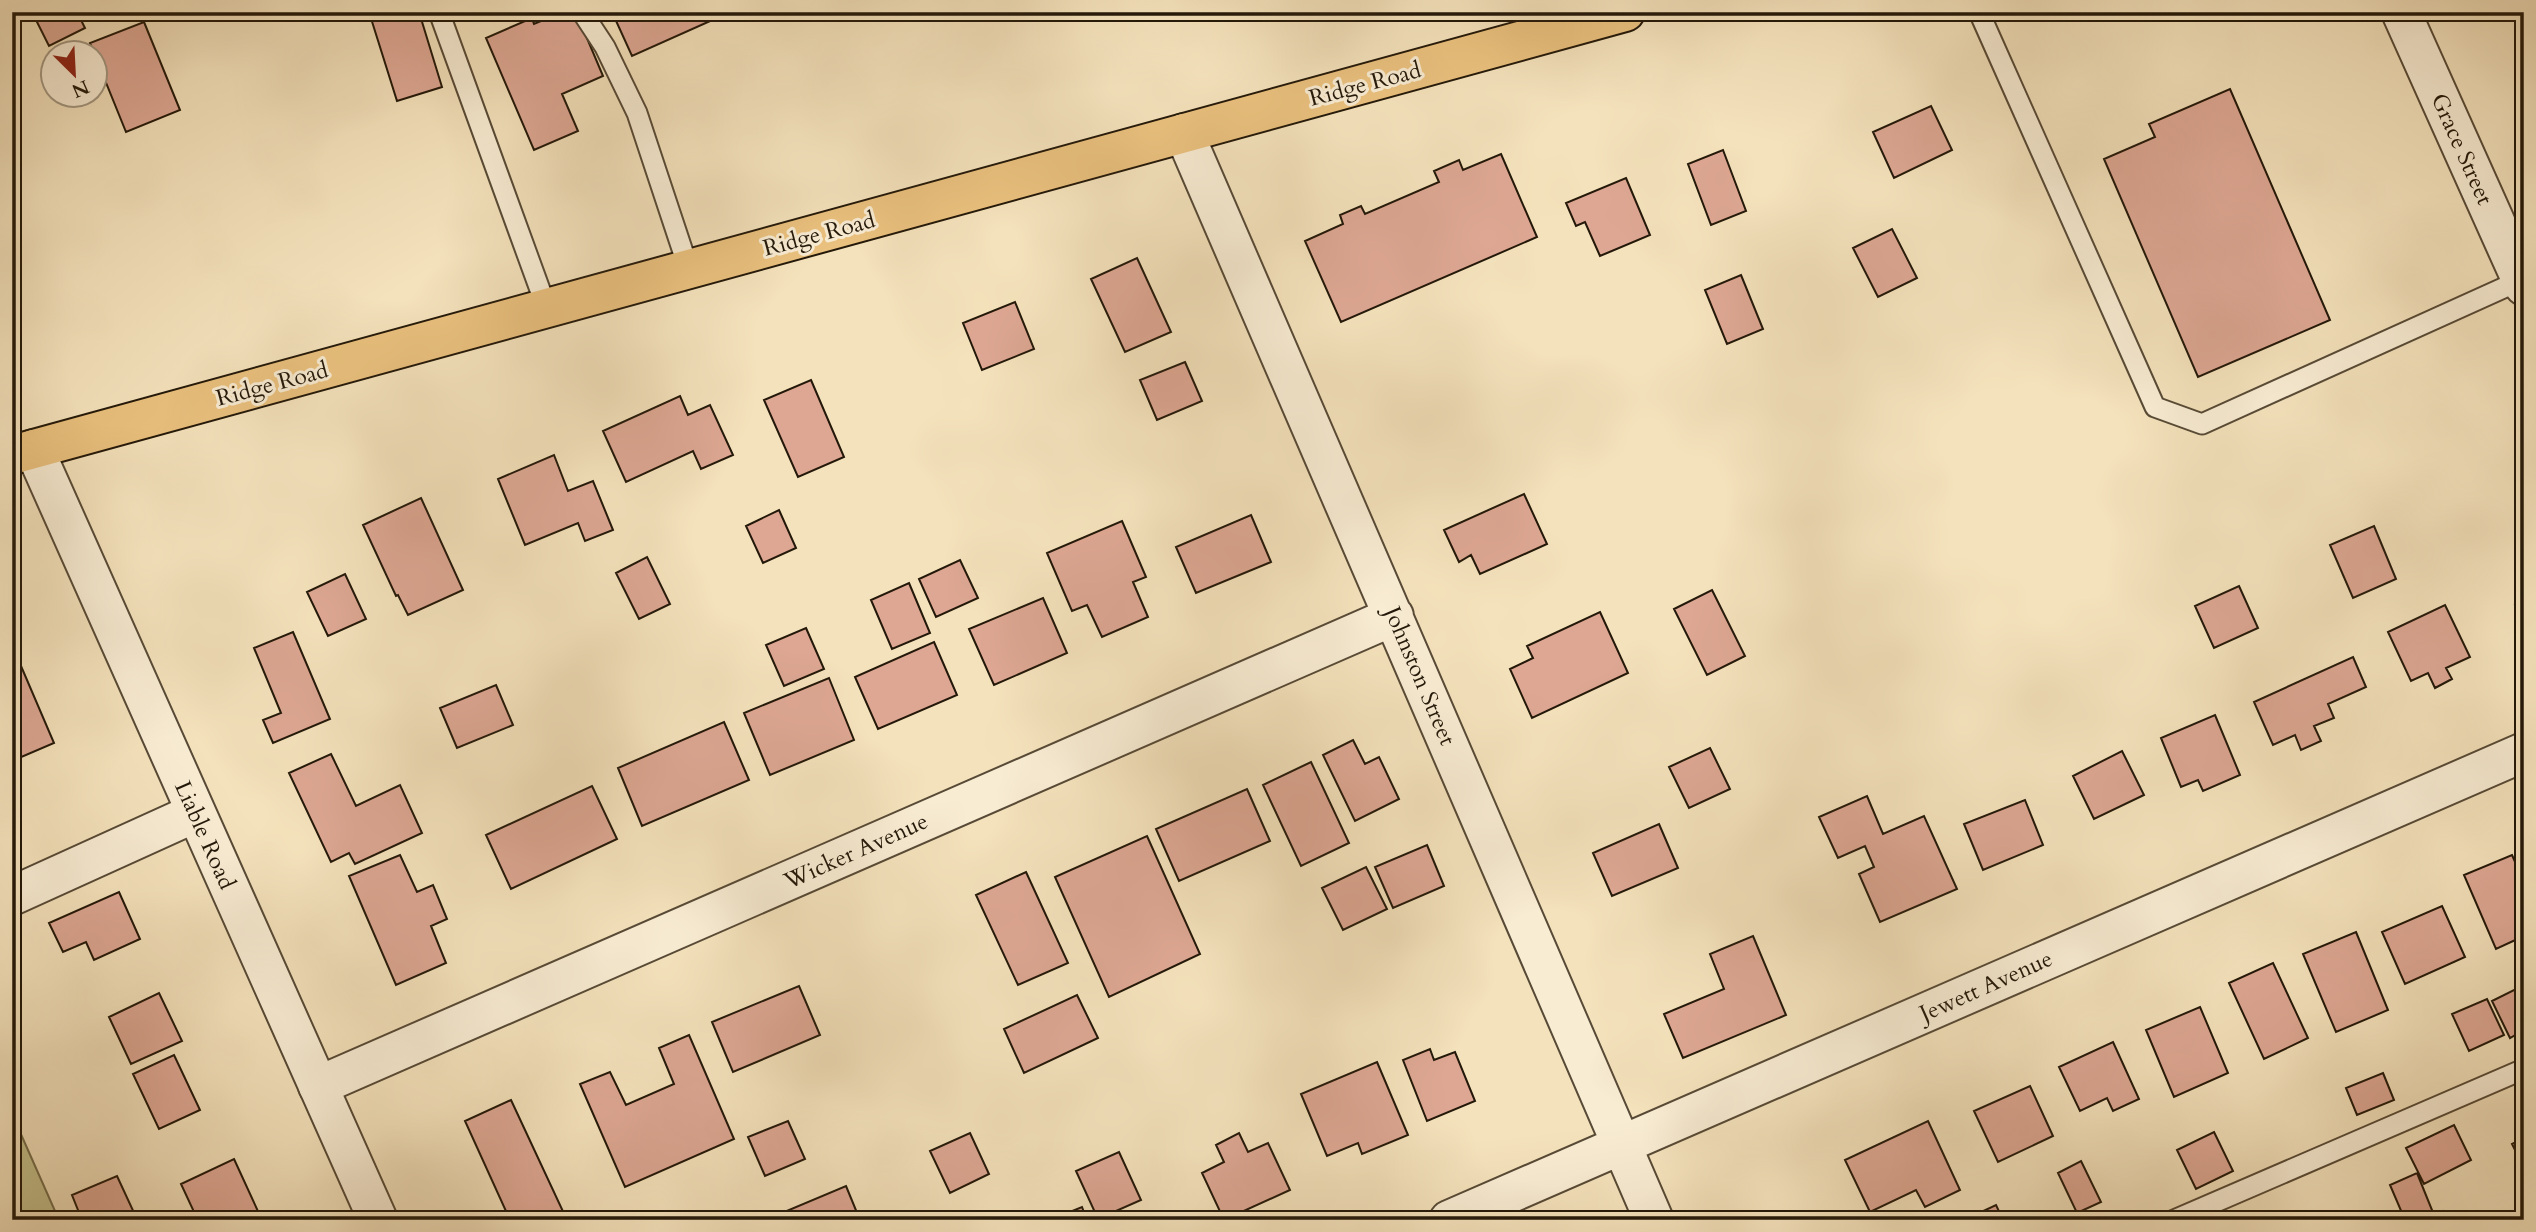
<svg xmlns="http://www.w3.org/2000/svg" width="2536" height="1232" font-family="Cardo,serif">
	<rect width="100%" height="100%" fill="#f4e2bc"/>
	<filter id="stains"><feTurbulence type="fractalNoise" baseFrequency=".00286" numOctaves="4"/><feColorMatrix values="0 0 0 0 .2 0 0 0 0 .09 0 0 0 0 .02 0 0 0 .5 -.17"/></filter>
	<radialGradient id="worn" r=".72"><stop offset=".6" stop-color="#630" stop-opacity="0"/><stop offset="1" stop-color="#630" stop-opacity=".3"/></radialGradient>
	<path fill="#c4c08b" stroke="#746c4a" stroke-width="2" d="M12,1114L59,1220H12Z"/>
	<path fill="#dda793" stroke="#231809" stroke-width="2" d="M32,12H77L85,28L49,46Z
		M369,12H419L442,87L397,101Z
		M563,12H576L603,76L562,94L578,131L534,150L486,38L532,18L534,24Z
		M612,12H714L717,18L632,56Z
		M144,22L180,110L126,132L90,43Z
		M2230,89L2330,320L2198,377L2104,159L2155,137L2149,124Z
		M1931,106L1952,150L1894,178L1873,132Z
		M1723,150L1746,211L1711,225L1688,164Z
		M1501,154L1537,237L1341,322L1305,241L1343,224L1340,215L1361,206L1365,214L1439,182L1434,171L1459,160L1463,170Z
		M1626,178L1650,235L1600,256L1585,222L1576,226L1566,203Z
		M1892,229L1917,278L1878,297L1853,248Z
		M1137,258L1171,332L1125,352L1091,279Z
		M1741,275L1763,329L1727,344L1705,290Z
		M1015,302L1034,349L982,370L963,323Z
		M1185,362L1202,401L1157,420L1140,380Z
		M811,380L844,457L798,477L764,400Z
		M680,396L688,415L710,405L733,455L701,469L693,451L626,482L603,431Z
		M554,455L568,491L593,481L613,530L585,541L578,523L525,545L498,479Z
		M1524,494L1547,544L1480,574L1471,555L1459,562L1444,530Z
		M421,498L463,590L408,615L398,595L396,596L363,525Z
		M779,510L796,548L763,563L746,526Z
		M1251,515L1271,562L1196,593L1176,547Z
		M1122,521L1146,577L1133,582L1148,617L1102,637L1087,605L1072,611L1047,553Z
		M2374,526L2396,579L2353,598L2330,545Z
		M647,557L670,604L639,619L616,573Z
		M960,560L978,598L936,617L919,579Z
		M345,574L366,619L328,636L307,592Z
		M909,583L930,633L892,649L871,600Z
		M2239,586L2258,628L2214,648L2195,606Z
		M1712,590L1745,656L1707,675L1674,609Z
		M1043,598L1067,653L994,685L969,629Z
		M2524,601V625L2515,605Z
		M2445,605L2470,657L2446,668L2452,679L2435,688L2428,673L2411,681L2388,632Z
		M1600,612L1628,673L1532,718L1510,669L1533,658L1527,646Z
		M806,628L824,669L784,686L766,645Z
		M293,632L330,719L273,743L263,720L281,713L254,648Z
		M934,642L957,695L878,729L855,677Z
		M12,645L54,743L12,761Z
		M2353,657L2366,687L2328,704L2334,718L2314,726L2321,741L2301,750L2295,735L2273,745L2254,702Z
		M829,678L854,740L770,775L744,713Z
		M496,685L513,725L457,748L440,708Z
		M2215,715L2240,775L2203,791L2198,780L2181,787L2161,738Z
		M724,722L749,780L642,826L618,768Z
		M1353,740L1365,764L1379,757L1399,799L1355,821L1323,755Z
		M1710,748L1730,789L1689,808L1669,767Z
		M2122,751L2144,795L2094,819L2073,776Z
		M331,754L356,806L400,785L422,833L355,864L349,853L331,862L289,773Z
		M1311,762L1349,843L1301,866L1263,785Z
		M592,786L617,839L511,889L486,835Z
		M1247,789L1270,841L1179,881L1156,829Z
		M1867,796L1883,834L1924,816L1957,889L1880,922L1859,874L1874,867L1865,846L1838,858L1819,817Z
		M2025,800L2043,845L1983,870L1964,824Z
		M1659,824L1678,868L1612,896L1593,853Z
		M1147,836L1200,954L1109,997L1055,877Z
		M1427,845L1444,886L1393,908L1375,867Z
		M400,855L417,892L433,885L447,919L431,926L446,963L396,985L349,876Z
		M2512,855L2524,882V936L2496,949L2464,875Z
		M1366,867L1387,909L1343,930L1322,888Z
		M1026,872L1068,963L1018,985L976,895Z
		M119,892L140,939L94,960L86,942L63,952L49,923Z
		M2442,906L2465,957L2405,984L2382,932Z
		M2356,932L2388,1010L2336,1032L2303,954Z
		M1753,936L1786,1015L1683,1058L1664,1014L1724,989L1710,954Z
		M2273,963L2308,1038L2264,1059L2229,983Z
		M2524,985V1030L2510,1038L2492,1001Z
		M799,986L820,1035L733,1072L712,1022Z
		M159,993L182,1041L131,1064L109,1017Z
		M1077,995L1098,1038L1024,1073L1004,1029Z
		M2487,999L2504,1035L2469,1051L2452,1014Z
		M2200,1007L2228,1073L2174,1097L2146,1030Z
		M689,1035L734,1139L625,1187L580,1084L610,1072L626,1105L674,1084L659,1048Z
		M2113,1042L2139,1099L2113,1111L2107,1098L2080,1111L2059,1067Z
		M1430,1049L1434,1060L1455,1052L1475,1101L1427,1121L1403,1060Z
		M174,1055L200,1110L159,1129L133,1074Z
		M1377,1062L1408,1135L1362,1154L1358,1143L1327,1156L1301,1094Z
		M2383,1073L2394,1100L2357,1115L2346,1088Z
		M2030,1086L2053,1136L1998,1162L1974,1111Z
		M511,1100L567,1220H510L465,1121Z
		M788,1121L805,1159L765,1176L748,1137Z
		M1928,1121L1960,1190L1925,1207L1916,1190L1870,1212L1845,1160Z
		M2454,1125L2471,1160L2424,1184L2406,1148Z
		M2214,1132L2233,1171L2196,1189L2177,1150Z
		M970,1133L989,1174L950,1193L930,1151Z
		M1239,1133L1248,1152L1268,1143L1290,1190L1224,1220L1202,1173L1224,1162L1216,1145Z
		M2524,1138V1168L2512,1144Z
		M1119,1152L1141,1200L1098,1219L1076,1171Z
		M234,1159L262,1220H183L195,1214L181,1184Z
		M2081,1161L2101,1202L2077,1213L2058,1173Z
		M2417,1173L2434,1215L2422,1220H2405L2390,1185Z
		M117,1176L136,1217L130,1220H82L72,1195Z
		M846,1186L860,1220H779L777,1215Z
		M1996,1205L2003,1220H1964Z
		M1082,1207L1087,1220H1050Z
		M2524,1208V1220H2500L2499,1219Z
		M2443,1211L2447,1220H2425Z"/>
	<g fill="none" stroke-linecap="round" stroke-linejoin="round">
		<defs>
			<path id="service" d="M439,12L547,309
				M582,12L605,47L637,113L689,270
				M1979,12L2155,407L2202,424L2521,280
				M2174,1220L2524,1069"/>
			<path id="minor" d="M1184,133L1654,1220
				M12,896L195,813
				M318,1086L1394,616
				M1449,1220L2524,752"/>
			<path id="tertiary" d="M2401,12L2524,286
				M34,449L378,1220"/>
			<path id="primary" d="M12,455L1625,12"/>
		</defs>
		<use href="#service" stroke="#574a36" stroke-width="23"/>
		<use href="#minor" stroke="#574a36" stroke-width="42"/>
		<use href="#tertiary" stroke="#574a36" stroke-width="42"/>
		<use href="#primary" stroke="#231809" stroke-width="42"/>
		<use href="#service" stroke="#f8ecd3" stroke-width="19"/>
		<use href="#minor" stroke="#f8ecd3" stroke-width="38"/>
		<use href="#tertiary" stroke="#f8ecd3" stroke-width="38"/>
		<use href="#primary" stroke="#eac17e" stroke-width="38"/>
	</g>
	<g text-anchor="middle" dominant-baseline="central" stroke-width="6" stroke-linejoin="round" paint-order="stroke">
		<g font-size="23" fill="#231809" stroke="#f8ecd3">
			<text transform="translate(1365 84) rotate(-15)">Ridge Road</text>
			<text transform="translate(2462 149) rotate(66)">Grace Street</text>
			<text transform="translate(819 234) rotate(-15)">Ridge Road</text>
			<text transform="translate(272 384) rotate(-15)">Ridge Road</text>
			<text transform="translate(1420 676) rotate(67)">Johnston Street</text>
			<text transform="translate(205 835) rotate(66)">Liable Road</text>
			<text transform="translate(856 851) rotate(-24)">Wicker Avenue</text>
			<text transform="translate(1986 986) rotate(-24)">Jewett Avenue</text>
		</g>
	</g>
	<rect width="2536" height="1232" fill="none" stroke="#f4e2bc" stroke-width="42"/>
	<rect x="14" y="14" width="2508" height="1204" fill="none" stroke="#231809" stroke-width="3.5"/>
	<rect x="21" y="21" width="2494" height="1190" fill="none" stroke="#231809" stroke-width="2"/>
	<g transform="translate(74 74) rotate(156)"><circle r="33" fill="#f8ecd3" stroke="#a39782" stroke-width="2"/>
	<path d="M0-5L12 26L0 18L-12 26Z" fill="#8f2418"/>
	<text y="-10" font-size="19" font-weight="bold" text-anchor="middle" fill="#231809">N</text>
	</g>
	<rect width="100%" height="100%" filter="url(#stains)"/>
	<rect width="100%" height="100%" fill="url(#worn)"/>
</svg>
